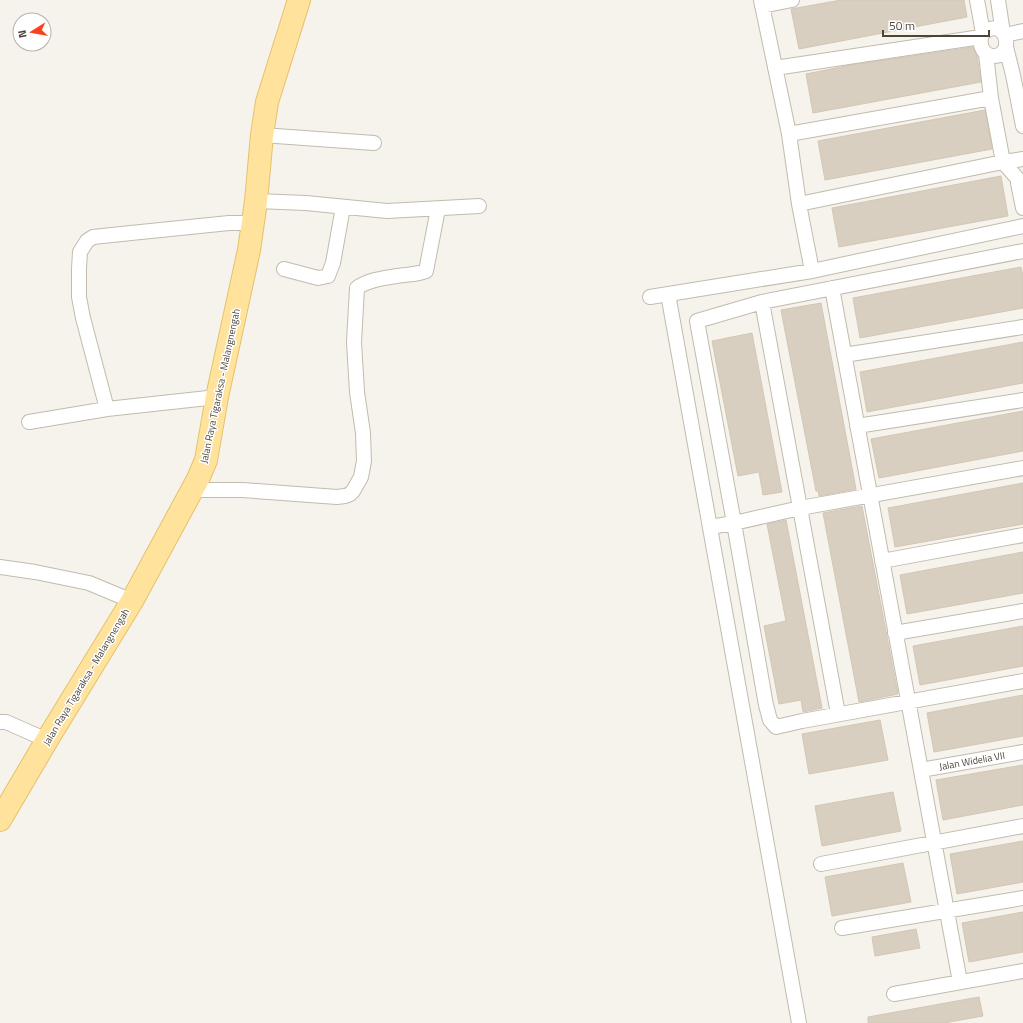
<svg xmlns="http://www.w3.org/2000/svg" width="1023" height="1023" font-family="'Titillium Web',sans-serif">
	<rect width="100%" height="100%" fill="#f6f3ec"/>
	<path fill="#d8cfc1" stroke="#d3c7b4" d="M841,0H964L967,17L799,49L791,9Z
		M973,47L977,56L981,82L813,113L806,74L851,65Z
		M985,110L992,149L825,180L818,141Z
		M1001,176L1008,216L839,247L832,208Z
		M1021,267L1023,276V308L860,338L853,298Z
		M821,303L856,489L819,496L818,491H816L781,310Z
		M752,333L782,492L763,495L759,472L738,476L712,341Z
		M1023,342V383L867,412L860,372Z
		M1023,411V451L879,478L871,439Z
		M1023,483V524L895,547L888,508Z
		M862,506L898,694L859,702L823,513Z
		M786,520L822,708L803,712L801,700L779,704L764,626L786,621L767,524Z
		M1023,552V593L907,614L900,575Z
		M1023,626V666L920,685L913,646Z
		M1023,695V736L934,752L927,713Z
		M880,720L888,760L809,774L802,734Z
		M1023,765V805L943,820L936,780Z
		M893,792L901,831L822,846L815,806Z
		M1023,841V882L957,894L950,854Z
		M903,863L911,902L832,916L825,877Z
		M1023,912V952L969,962L962,923Z
		M916,929L920,948L875,956L872,937Z
		M979,997L983,1016L944,1023H868V1017Z"/>
	<g fill="none" stroke-linecap="round" stroke-linejoin="round">
		<defs>
			<path id="street" d="M761,0L789,134L799,204L812,271
				M977,0L983,33C978,41 981,54 992,56C1016,58 1007,14 983,33
				M998,0L1003,33
				M762,6L792,0
				M1005,35L1023,31
				M1006,47L1013,75L1023,126
				M986,54L991,98L1003,162L1017,178L1023,208
				M775,68L981,37
				M789,134L991,98
				M262,135L374,143
				M256,201L306,203L387,211L479,206
				M799,204L1003,162L1023,159
				M1023,251L762,302L697,321L734,523L800,508L1023,468
				M284,269L318,278L328,276L333,263L343,207
				M832,288L960,982
				M668,294L799,1023
				M650,297L812,271L1023,226
				M762,302L838,714
				M844,355L1023,327
				M107,409L83,318L79,297V269L80,252L87,241L93,237L131,233L229,223H253
				M29,422L107,409L217,397
				M857,426L1023,400
				M192,490H242L337,497L345,496L350,494L353,491L361,477L364,461L363,433L357,392L354,342L357,288C368,280 384,278 397,276C407,274 416,275 426,271L438,209
				M710,527L734,523L766,705L770,720L776,727L802,721L1023,681
				M882,561L1023,535
				M0,567L35,572L89,583L132,601
				M895,633L1023,611
				M0,722H6L47,740
				M921,770L1023,752
				M821,864L1023,826
				M842,928L1023,898
				M894,994L1023,971"/>
			<path id="primary" d="M0,820L47,740L132,601L198,479L206,460L217,397L249,250L256,201L262,135L267,102L299,0"/>
		</defs>
		<use href="#street" stroke="#c2bbae" stroke-width="16"/>
		<use href="#primary" stroke="#e6c16a" stroke-width="24"/>
		<use href="#street" stroke="#fff" stroke-width="14"/>
		<use href="#primary" stroke="#ffe39c" stroke-width="22"/>
	</g>
	<g text-anchor="middle" dominant-baseline="central" stroke-width="3" stroke-linejoin="round" paint-order="stroke">
		<g font-size="10" fill="#4b4439" stroke="#fff">
			<text transform="translate(220 386) rotate(-78)">Jalan Raya Tigaraksa - Malangnengah</text>
			<text transform="translate(86 677) rotate(-59)">Jalan Raya Tigaraksa - Malangnengah</text>
			<text transform="translate(972 761) rotate(-10)">Jalan Widelia VII</text>
		</g>
	</g>
	<g transform="translate(32 32) rotate(259)"><circle r="19" fill="#ffffff" stroke="#b7b4b0"/>
	<path d="M0-3L7 15L0 10L-7 15Z" fill="#fc3f1d"/>
	<text y="-6" font-size="11" font-weight="bold" text-anchor="middle" fill="#4b4439">N</text>
	</g>
	<path d="M883 30v6h106v-6" fill="none" stroke="#4b4439" stroke-width="2"/>
	<text x="889" y="30" font-size="12" fill="#4b4439" stroke="#ffffff" stroke-width="3" paint-order="stroke">50 m</text>
</svg>
